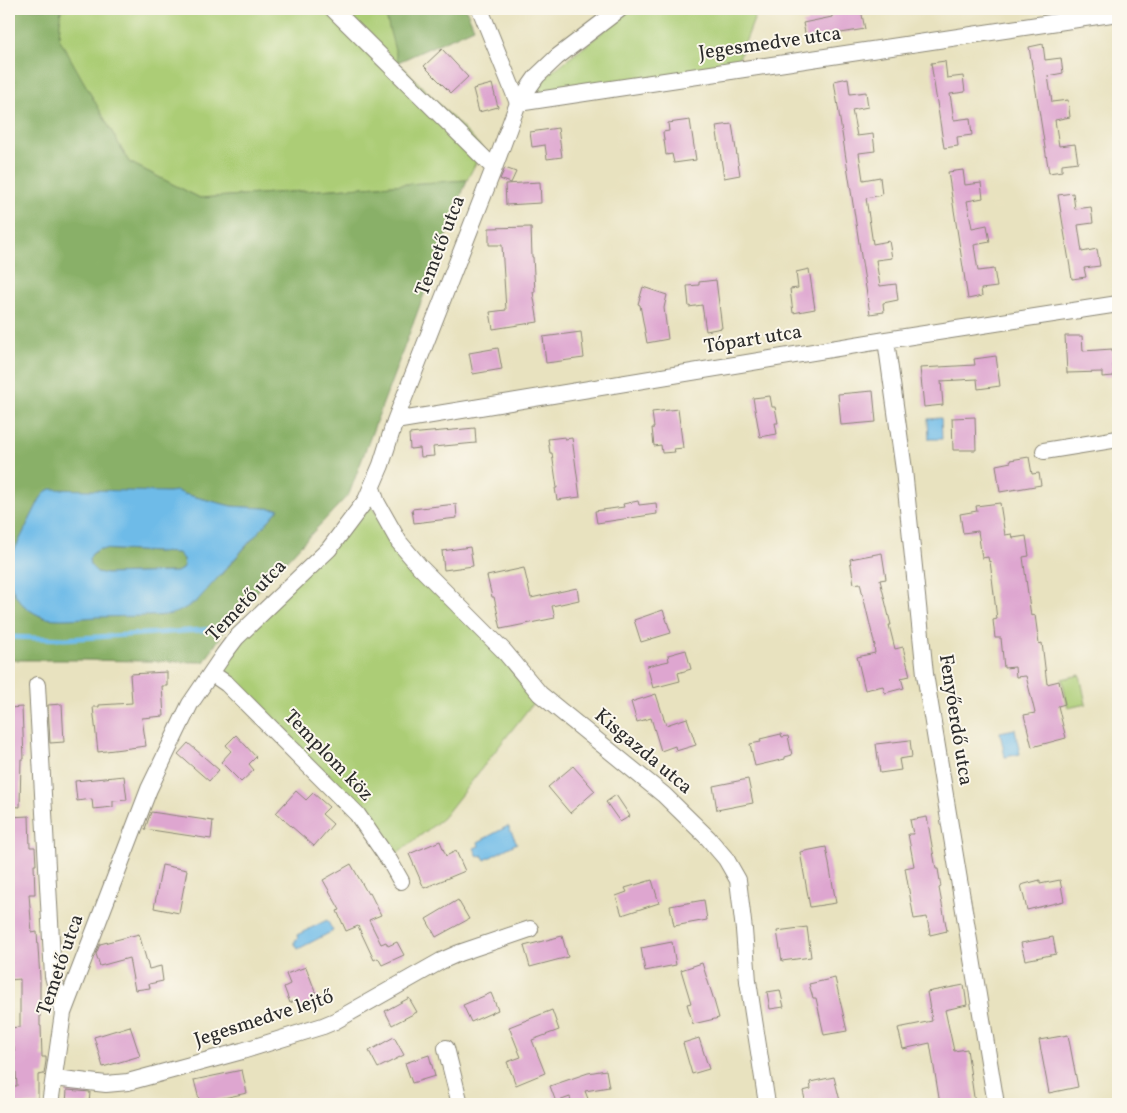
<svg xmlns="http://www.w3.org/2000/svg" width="1127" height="1113" font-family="Vollkorn,serif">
	<rect width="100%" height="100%" fill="#fbf7ec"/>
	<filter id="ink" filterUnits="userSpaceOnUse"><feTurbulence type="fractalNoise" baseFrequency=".02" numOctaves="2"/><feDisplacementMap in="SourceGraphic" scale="10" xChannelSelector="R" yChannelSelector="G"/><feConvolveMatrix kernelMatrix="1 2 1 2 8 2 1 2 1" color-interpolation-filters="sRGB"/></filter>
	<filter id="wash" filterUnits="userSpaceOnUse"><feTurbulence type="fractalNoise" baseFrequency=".0096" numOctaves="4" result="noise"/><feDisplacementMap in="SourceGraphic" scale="20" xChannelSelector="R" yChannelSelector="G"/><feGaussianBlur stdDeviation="1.12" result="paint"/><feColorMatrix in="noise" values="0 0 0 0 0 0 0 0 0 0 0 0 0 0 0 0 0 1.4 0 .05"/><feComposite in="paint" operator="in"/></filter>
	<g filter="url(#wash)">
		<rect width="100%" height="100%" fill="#e8e2bf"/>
		<path fill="#accd76" stroke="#6c7c50" d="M61,9H465L395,47L398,62L483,149L467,180L200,198L129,162L58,38Z
			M630,9H758L736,66L533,103L529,89L588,44Z
			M366,500L399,542L540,694L443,818L389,860L357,814L211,673Z
			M1080,675L1086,704L1068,708L1062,679Z"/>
		<path fill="#89b067" stroke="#5a6e49" d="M9,9H61L59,38L129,162L200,198L467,180L349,494L234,616L204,662L81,660H9V580C14,600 26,609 44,618L220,576L279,509L231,506L184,494L177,491L168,492L40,499L10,559L9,565Z
			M384,9H466L474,28L398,62Z
			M99,549L178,553L183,559L184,565L181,570L176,572L106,574L97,572L90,565L89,559L92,554Z"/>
		<path fill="#6ebbe8" stroke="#4c738a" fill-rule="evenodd" d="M941,418L942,439H929L928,419Z
			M51,489L168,492L177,491L184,494L231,506L279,509L197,601C187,607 177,614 166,615C158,616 150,616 143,616C127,616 112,617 96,617C84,618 54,621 43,617C17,607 6,586 10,559L40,499L46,491ZM99,549L178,553L183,559L184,565L181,570L176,572L106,574L97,572L90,565L89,559L92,554Z
			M1015,729L1020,754L1005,757L1000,732Z
			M508,826L517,843L485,860L482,855L478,857L474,848L479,846L478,842Z
			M327,920L333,931L298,949L294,942L298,939L297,935Z"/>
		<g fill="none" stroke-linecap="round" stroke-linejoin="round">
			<path stroke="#6ebbe8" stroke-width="5" d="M9,637L65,639L217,629"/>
		</g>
		<g id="blocks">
			<path fill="#dea6d0" d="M861,10L865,29L835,34L836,37L807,42L803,23L832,17V15Z
				M1043,44L1045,60L1061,58L1063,73L1048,76L1052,102L1068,100L1070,117L1055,120L1059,146L1075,144L1078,162L1062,164V171L1049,173L1029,47Z
				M442,49L468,77L451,93L424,66Z
				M945,61L947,78L963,76L965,92L950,94L954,120L970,118L972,135L957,137L958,146L944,148L931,63Z
				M848,78L850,94L866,92L868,107L852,110L857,136L873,134L875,151L859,153L863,180L880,177L882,195L866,198L873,244L889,241L892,258L876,260L880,286L896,284L898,300L883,303L884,312L870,314L834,81Z
				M492,84L498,107L479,112L473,89Z
				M690,120L696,160L674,163L672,154L666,155L663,132L669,131L668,123Z
				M732,124L740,175L724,178L716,126Z
				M558,128L562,157L547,159L545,145L532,147L530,132Z
				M505,168L516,172L511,183L500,179Z
				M963,170L965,185L981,183L983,198L967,201L972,228L987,225L990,242L974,245L978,271L994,269L997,287L981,289L982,296L968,299L948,172Z
				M540,182L541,203L506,205L505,184Z
				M1073,193L1075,209L1091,207L1093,223L1078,225L1082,252L1097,249L1100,266L1084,268L1086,277L1072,279L1058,195Z
				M531,227L532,257H533L535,292H533L538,322L493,329L490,312L506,310L502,245H489V228Z
				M809,269L815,309L793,313L790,289L798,288L796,272Z
				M716,280L722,328L706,331L702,305L689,307L687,286L699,285V282Z
				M643,287L667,295L664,308L668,339L647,343L640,305L638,304Z
				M581,332L584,358L546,363L543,337Z
				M1065,336H1082L1083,351L1112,349L1114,376L1102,377V372L1067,373Z
				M498,348L502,369L473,374L469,353Z
				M996,356L1000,386L978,389L977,379L941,381L943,405L924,407L920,368L975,365L974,359Z
				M873,391L876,422L841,425L838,394Z
				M770,396L772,407H775L778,423H775L777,434L760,437L753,398Z
				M678,409L683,448L674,449L675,452L662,453L661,445L654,446L652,428H654L652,412Z
				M975,417L976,450H953L952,418Z
				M475,428L476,443L433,447L434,456L421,457L420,448L410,449L409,434Z
				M565,437V439L572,438L580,497L557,500L555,488H557L552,453H550L548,439Z
				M1029,457L1032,474L1039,473L1041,485L1000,492L996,465L1011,462L1010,460Z
				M638,501L639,505L656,503L657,514L597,523L595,511L624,507L623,504Z
				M1000,503L1005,535L1012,534L1013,538L1026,536L1029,556L1023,557L1031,616L1035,615L1039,644L1042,643L1047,684L1059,681L1065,704L1058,706L1066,738L1032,747L1024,715L1035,713L1026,676L1016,677L1015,667L1004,668L1001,638H995L993,620L997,619L990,561L989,562L988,557L982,558L978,531L963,533L960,514L977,511L976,506Z
				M456,504L457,518L414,523L412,509Z
				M470,547L473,566L444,570L442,551Z
				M882,553L886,579L880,580L891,625H889L895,649L903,647L910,676L901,678L904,688L885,693L883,686L865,690L857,657L875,653L874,646H875L860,583L854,584L850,559Z
				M524,568L531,598L577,588L579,600L552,606L555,618L501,629L494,597H492L487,576Z
				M663,610L671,633L641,642L634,620Z
				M686,650L691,669L678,673L680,681L653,688L647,666L669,661L668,655Z
				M167,672V686H162L164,716L142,718L146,746L98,752L93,707H99V705L132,703L130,674Z
				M656,694L666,725L687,718L696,745L676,751L675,746L661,751L651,718L637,722L631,702Z
				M62,704L64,742L50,743L48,705Z
				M22,707L24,759H21L20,807L9,806V708Z
				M781,734L782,737L788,736L792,755L785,757V759L755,766L750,744L761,742L760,739Z
				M236,735L256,757L249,764L254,770L241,782L221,762L231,751L226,745Z
				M910,740L912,757L899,759L901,770L880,773L876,744Z
				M188,743L219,770L209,781L178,754Z
				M573,766L595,791L570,813L548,787Z
				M124,776L127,800L113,801V807L93,809L92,799L77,801L75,781Z
				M748,779L753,803L717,810L713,786Z
				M296,791L306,800L313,793L329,807L322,814L333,824L314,846L276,813Z
				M616,795L630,816L620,822L606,802Z
				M151,812L213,821L211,839L145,829Z
				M29,816L30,847H35L36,865H34L35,894H29L32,933L37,932L40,978V1026H41L42,1057H46V1061L44,1074L38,1075V1104H9V1086H17L14,1046H10L9,1028L20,1027V979L9,980V817Z
				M927,817L936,869H938L941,887L939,888L947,931L930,935L927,917L914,919L905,868L914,866L908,834H913L910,820Z
				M440,841L446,856L456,851L465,871L424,888L409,854Z
				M826,847L836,903L810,907L800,852Z
				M351,864L368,894L370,893L381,915L369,920L381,944L386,942L388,946L397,942L404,955L382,965L378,958L374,960L358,926L346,931L337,911L340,910L323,880Z
				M162,865L187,870L179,913L154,908Z
				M652,880L659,903L622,915L616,896L627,892L625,888Z
				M1040,880V884L1060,880L1064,901L1027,910L1021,885Z
				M458,900L469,919L436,937L426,919Z
				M704,900L707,920L674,926L670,906Z
				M807,927L811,957L782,961L777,931Z
				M139,934L149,969L161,966L163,981L149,984L150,988L135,990L129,958L100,966L96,954L100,944Z
				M562,936L568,957L530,967L524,946Z
				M1053,937L1056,954L1025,960L1021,943Z
				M672,942L676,965L645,971L641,948Z
				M702,963L713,997L719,1018L693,1024L687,1004L691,1003L681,970Z
				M306,967L320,1004L301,1011L296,1000L290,1003L284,987L290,984L286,974Z
				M835,978L847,1031L824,1035L816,998H813L809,984Z
				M964,985L967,1005L945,1010L954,1051L967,1049L975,1104H940L930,1043L903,1049L898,1028L932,1021L927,992Z
				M780,990L784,1007L770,1009L767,992Z
				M491,993L498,1010L471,1022L463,1005Z
				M409,998L417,1012L392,1025L385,1011Z
				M552,1010L559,1030L532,1040L545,1073L516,1085L507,1062L521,1057L509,1027Z
				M130,1026L140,1056L103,1067L94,1037Z
				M1068,1035L1078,1087L1049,1093L1039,1040Z
				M394,1037L404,1055L378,1068L369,1051Z
				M699,1038L709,1069L692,1074L683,1043Z
				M429,1055L435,1076L412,1083L405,1063Z
				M242,1070L247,1093L200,1103L194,1080Z
				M606,1070L609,1087L585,1091L590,1104H572L570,1097L556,1102L550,1086L588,1073Z
				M834,1077L840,1101L824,1104H806L803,1091L811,1089L810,1082Z
				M67,1090L90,1092L89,1104L66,1103Z"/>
		</g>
	</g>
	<g filter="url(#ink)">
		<use href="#blocks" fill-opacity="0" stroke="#8a8675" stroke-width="1"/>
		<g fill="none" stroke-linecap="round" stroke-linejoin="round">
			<defs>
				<path id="street" d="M333,9L494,168
					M480,9L518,103
					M518,103L1118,13
					M886,340L904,470L925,674L996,1104
					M395,421L886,340L1118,304
					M1044,451L1118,439
					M372,488L377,503L399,542L420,567L504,651L540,694L664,795L708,838L726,859L738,880L744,930L748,981L767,1104
					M211,673L227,684L357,814L389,860L401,881
					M37,685L53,976L63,1013
					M446,1048L460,1104
					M54,1078L106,1084L128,1082L242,1051L323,1026L335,1021L441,961L459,953L530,929
					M50,1104L63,1013L149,789L190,704L224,654L236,638L329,549L366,500L381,465L395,421L494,168L518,103L537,76L557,57L620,9"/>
			</defs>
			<use href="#street" stroke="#8a8675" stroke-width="18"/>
			<use href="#street" stroke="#fff" stroke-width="16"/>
		</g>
	</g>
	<g text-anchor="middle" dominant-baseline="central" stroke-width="4" stroke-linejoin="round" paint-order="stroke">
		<g font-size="20" fill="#2b2b2b" stroke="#fbf7ec">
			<text transform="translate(770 44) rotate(-8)">Jegesmedve utca</text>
			<text transform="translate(441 246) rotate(-69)">Temető utca</text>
			<text transform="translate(753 340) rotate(-9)">Tópart utca</text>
			<text transform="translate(247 601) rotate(-46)">Temető utca</text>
			<text transform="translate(955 720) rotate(81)">Fenyőerdő utca</text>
			<text transform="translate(643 752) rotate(40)">Kisgazda utca</text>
			<text transform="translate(328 756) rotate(46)">Templom köz</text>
			<text transform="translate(61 965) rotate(-71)">Temető utca</text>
			<text transform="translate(264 1019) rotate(-18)">Jegesmedve lejtő</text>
		</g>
	</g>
	<rect width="1127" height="1113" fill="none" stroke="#fbf7ec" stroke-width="30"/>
</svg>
